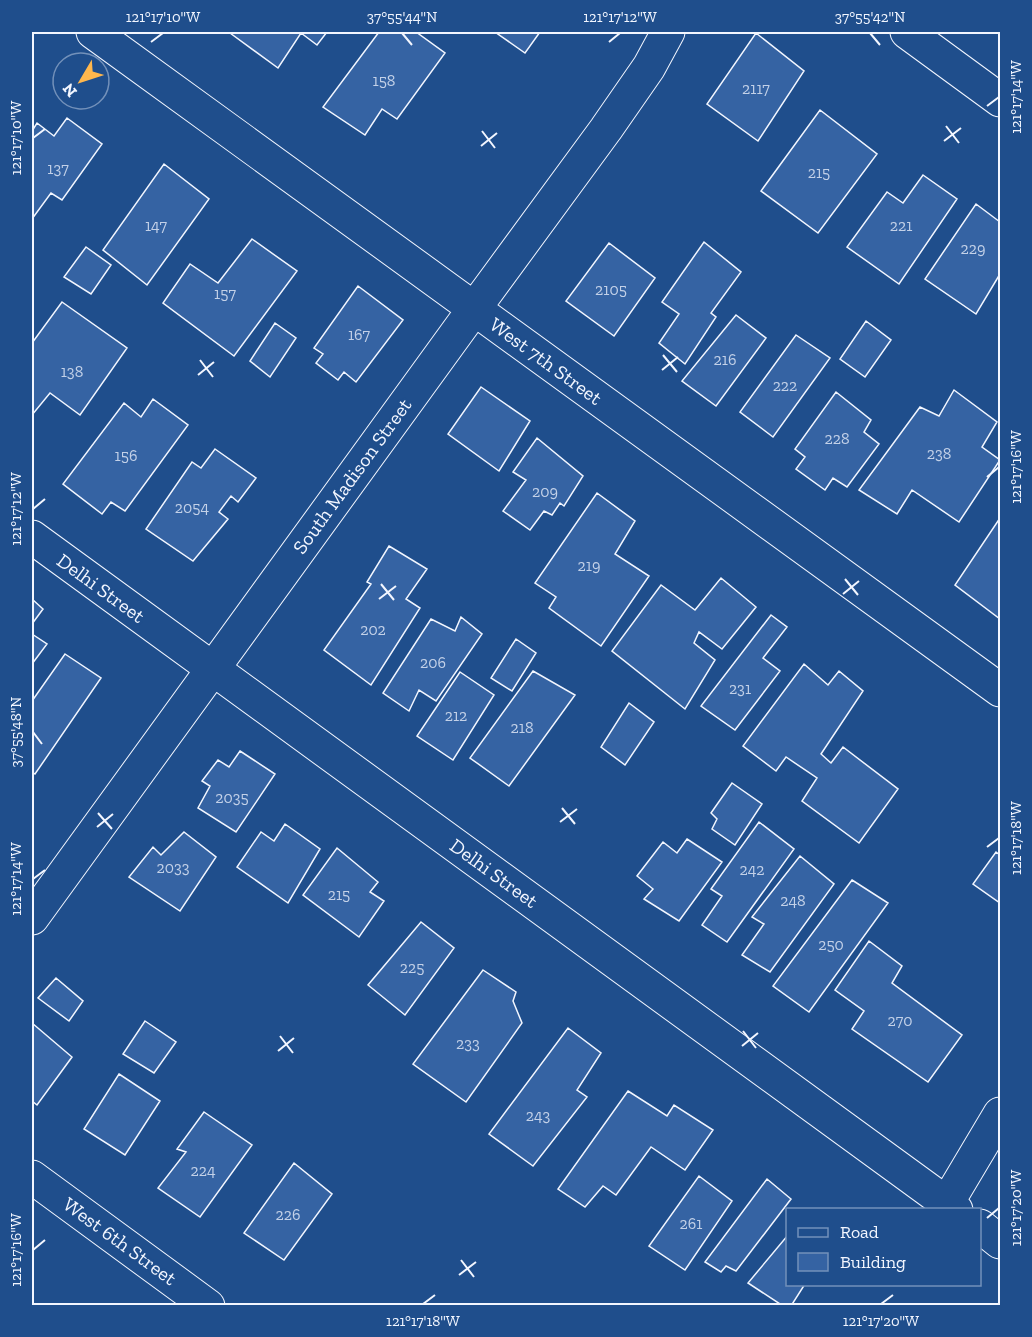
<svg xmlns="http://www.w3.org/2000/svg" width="1032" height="1337" font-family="'Zilla Slab',serif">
	<rect width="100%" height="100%" fill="#1f4e8c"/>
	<path fill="#3563a3" stroke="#f2f6ff" stroke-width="1.5" d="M231,32H327L317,45L301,33L278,68L230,33Z
		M379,32H416L445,53L397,119L382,109L365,135L323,107Z
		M495,32H540L525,53Z
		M756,33L804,71L758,141L707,104Z
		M820,110L877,154L818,233L761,191Z
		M67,118L102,144L62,200L51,193L32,219V131L37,123L54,136Z
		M164,164L209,199L147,285L103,250Z
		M923,175L957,199L899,284L847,247L887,192L903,203Z
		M976,204L1000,222V274L976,314L925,279Z
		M252,239L297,271L234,356L163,303L190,264L218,283Z
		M704,242L741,272L711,313L716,317L685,364L659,343L679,314L662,302Z
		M609,243L655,278L614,336L566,301Z
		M86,247L111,265L91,294L64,277Z
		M358,286L403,320L356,382L344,372L338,380L316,363L323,354L314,348Z
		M62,302L127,348L80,415L50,393L32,415V343Z
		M736,315L766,338L716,406L682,381Z
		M866,321L891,340L865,377L840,359Z
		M275,323L296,338L270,377L250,361Z
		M796,335L830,358L773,437L740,412Z
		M481,387L530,421L499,471L448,434Z
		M954,390L997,422L982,447L1000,460L959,522L912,490L897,514L859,490L920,407L939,416Z
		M836,392L871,420L864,432L879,444L847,487L833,478L825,490L796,469L805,457L795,449Z
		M153,399L188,425L125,511L111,502L102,514L63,484L124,403L141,417Z
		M537,438L583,476L564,506L560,503L552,515L544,511L530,530L503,511L526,480L513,472Z
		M215,449L256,478L238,502L231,496L219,512L228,519L193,561L146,529L192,462L201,468Z
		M597,493L635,521L615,554L649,576L601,646L549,608L556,597L535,583Z
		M1000,518V619L955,585Z
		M389,546L427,569L406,599L420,608L371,685L324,650L371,584L367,582Z
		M721,578L756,607L722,649L699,632L694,643L715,660L685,709L612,651L661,585L695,610Z
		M32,599L43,609L32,624Z
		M771,615L787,627L763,658L780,671L735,730L701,706Z
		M461,617L482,634L436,701L419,690L409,711L383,693L431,619L455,631Z
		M32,634L47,644L32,664Z
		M516,639L536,653L512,691L491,678Z
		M65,654L101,678L35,774L32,772V701Z
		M804,664L828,685L839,671L863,691L821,754L831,763L843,747L898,789L859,843L802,801L817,778L786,757L776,771L743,746Z
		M533,671L575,695L509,786L470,758Z
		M460,672L494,695L453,760L417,736Z
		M629,703L654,722L625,765L601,747Z
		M240,751L275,774L236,832L198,808L210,786L202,781L218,760L229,767Z
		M732,783L762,804L735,845L712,829L717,819L711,813Z
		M759,822L794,849L727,942L702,925L722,896L711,889Z
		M285,824L320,849L288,903L237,867L261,832L274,841Z
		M184,832L216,857L180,911L129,877L153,847L161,855Z
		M687,839L722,862L679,921L644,899L653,889L637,876L663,842L677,853Z
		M337,848L378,882L370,892L384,901L359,937L303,895Z
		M996,852L1000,855V903L973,884Z
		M800,856L834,884L770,972L742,955L764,924L752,917Z
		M852,880L888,903L809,1012L773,986Z
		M421,922L454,948L405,1015L368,985Z
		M869,941L902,966L892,983L962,1035L928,1082L852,1029L864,1011L835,990Z
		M483,970L516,992L513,1001L522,1023L466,1102L413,1064Z
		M56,978L83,1001L69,1021L38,998Z
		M145,1021L176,1042L154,1073L123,1054Z
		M32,1023L72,1057L37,1105L32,1101Z
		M568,1028L601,1053L577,1090L587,1097L533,1166L489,1134Z
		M119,1074L160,1101L125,1155L84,1129Z
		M628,1091L667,1116L674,1105L713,1130L685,1170L651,1147L616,1195L603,1186L585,1207L558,1189Z
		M204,1112L252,1145L200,1217L158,1188L186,1152L177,1149Z
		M294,1163L332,1194L284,1260L244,1233Z
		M699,1176L732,1201L685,1270L649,1246Z
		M767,1179L791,1199L736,1271L726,1266L721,1272L705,1262Z
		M788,1235V1284H805L791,1306H783L748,1283Z"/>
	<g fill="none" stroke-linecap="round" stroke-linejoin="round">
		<defs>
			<path id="minor" d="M93,32L1000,690
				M907,32L1000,100
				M32,537L956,1210
				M32,918L474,309L606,129L649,67L668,32
				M32,1177L208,1306
				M947,1203L1000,1114
				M980,1226L1000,1242"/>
		</defs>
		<use href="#minor" stroke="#f2f6ff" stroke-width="35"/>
		<use href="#minor" stroke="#1f4e8c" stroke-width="33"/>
	</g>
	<path fill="none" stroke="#f2f6ff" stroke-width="2" d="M402,33L412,45M870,33L880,45M151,42L163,33M609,42L620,33M987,106L999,97M946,126L959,143M482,131L495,148M33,138L45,129M944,141L961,128M481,146L497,133M663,355L677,372M200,360L213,377M662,370L678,357M198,375L214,362M987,477L999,467M33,509L45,499M845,579L858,595M381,584L394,600M843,594L859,581M379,599L396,586M33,732L42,744M562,808L575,824M98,813L112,829M560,822L577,809M97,827L113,814M987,847L999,838M33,879L45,870M743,1031L756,1048M280,1036L293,1053M742,1046L758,1033M278,1051L294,1038M987,1218L999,1208M33,1250L45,1240M461,1260L474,1277M459,1275L476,1262M423,1304L435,1295M881,1304L893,1295"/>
	<g text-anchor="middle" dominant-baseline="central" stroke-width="4.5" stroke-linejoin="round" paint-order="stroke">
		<g font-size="16" fill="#c3d1e8">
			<text x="384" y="80">158</text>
			<text x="756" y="88">2117</text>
			<text x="58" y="168">137</text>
			<text x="819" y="172">215</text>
			<text x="156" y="225">147</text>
			<text x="901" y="225">221</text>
			<text x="973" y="248">229</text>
			<text x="611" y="289">2105</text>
			<text x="225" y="293">157</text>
			<text x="359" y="334">167</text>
			<text x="725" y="359">216</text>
			<text x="72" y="371">138</text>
			<text x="785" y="385">222</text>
			<text x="837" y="438">228</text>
			<text x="939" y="453">238</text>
			<text x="126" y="455">156</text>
			<text x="545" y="491">209</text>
			<text x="192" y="507">2054</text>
			<text x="589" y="565">219</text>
			<text x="373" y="629">202</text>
			<text x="433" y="662">206</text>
			<text x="740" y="688">231</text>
			<text x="456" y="715">212</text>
			<text x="522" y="727">218</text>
			<text x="232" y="797">2035</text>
			<text x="173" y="867">2033</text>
			<text x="752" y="869">242</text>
			<text x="339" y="894">215</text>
			<text x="793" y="900">248</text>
			<text x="831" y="944">250</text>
			<text x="412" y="967">225</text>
			<text x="900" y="1020">270</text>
			<text x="468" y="1043">233</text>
			<text x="538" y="1115">243</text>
			<text x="203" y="1170">224</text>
			<text x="288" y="1214">226</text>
			<text x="691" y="1223">261</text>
		</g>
		<g font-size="20" fill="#f2f6ff" stroke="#1f4e8c">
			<text transform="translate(546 361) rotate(36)">West 7th Street</text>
			<text transform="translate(352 476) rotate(-54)">South Madison Street</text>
			<text transform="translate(101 588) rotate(36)">Delhi Street</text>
			<text transform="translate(494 873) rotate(36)">Delhi Street</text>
			<text transform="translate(120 1241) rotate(36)">West 6th Street</text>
		</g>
	</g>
	<rect width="1032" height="1337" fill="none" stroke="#1f4e8c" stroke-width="66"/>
	<rect x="786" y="1208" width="195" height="78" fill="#1f4e8c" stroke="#7391ba" stroke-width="1.5"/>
	<rect x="798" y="1228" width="30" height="9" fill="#1f4e8c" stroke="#7391ba" stroke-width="1.5"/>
	<text x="840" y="1238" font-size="18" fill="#f2f6ff">Road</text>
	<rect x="798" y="1253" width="30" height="18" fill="#3563a3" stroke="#7391ba" stroke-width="1.5"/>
	<text x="840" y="1268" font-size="18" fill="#f2f6ff">Building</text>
	<g transform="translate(81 81) rotate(231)"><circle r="28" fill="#1f4e8c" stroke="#7391ba" stroke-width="1.5"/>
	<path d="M0-4.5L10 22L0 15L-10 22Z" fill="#ffb74d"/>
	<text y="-9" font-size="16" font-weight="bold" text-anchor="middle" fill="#f2f6ff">N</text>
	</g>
	<rect x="33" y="33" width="966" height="1271" fill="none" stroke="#f2f6ff" stroke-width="2"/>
	<g font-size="15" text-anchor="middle" fill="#f2f6ff">
		<text x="163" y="22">121°17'10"W</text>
		<text x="402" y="22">37°55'44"N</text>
		<text x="620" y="22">121°17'12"W</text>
		<text x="870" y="22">37°55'42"N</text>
		<text transform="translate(1016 97) rotate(-90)" y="5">121°17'14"W</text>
		<text transform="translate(16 138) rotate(-90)" y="5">121°17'10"W</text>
		<text transform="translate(1016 467) rotate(-90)" y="5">121°17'16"W</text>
		<text transform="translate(16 509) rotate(-90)" y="5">121°17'12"W</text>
		<text transform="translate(16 732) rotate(-90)" y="5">37°55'48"N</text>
		<text transform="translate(1016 838) rotate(-90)" y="5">121°17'18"W</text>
		<text transform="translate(16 879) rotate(-90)" y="5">121°17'14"W</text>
		<text transform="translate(1016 1208) rotate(-90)" y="5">121°17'20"W</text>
		<text transform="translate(16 1250) rotate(-90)" y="5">121°17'16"W</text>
		<text x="423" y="1326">121°17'18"W</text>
		<text x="881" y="1326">121°17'20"W</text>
	</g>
</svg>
